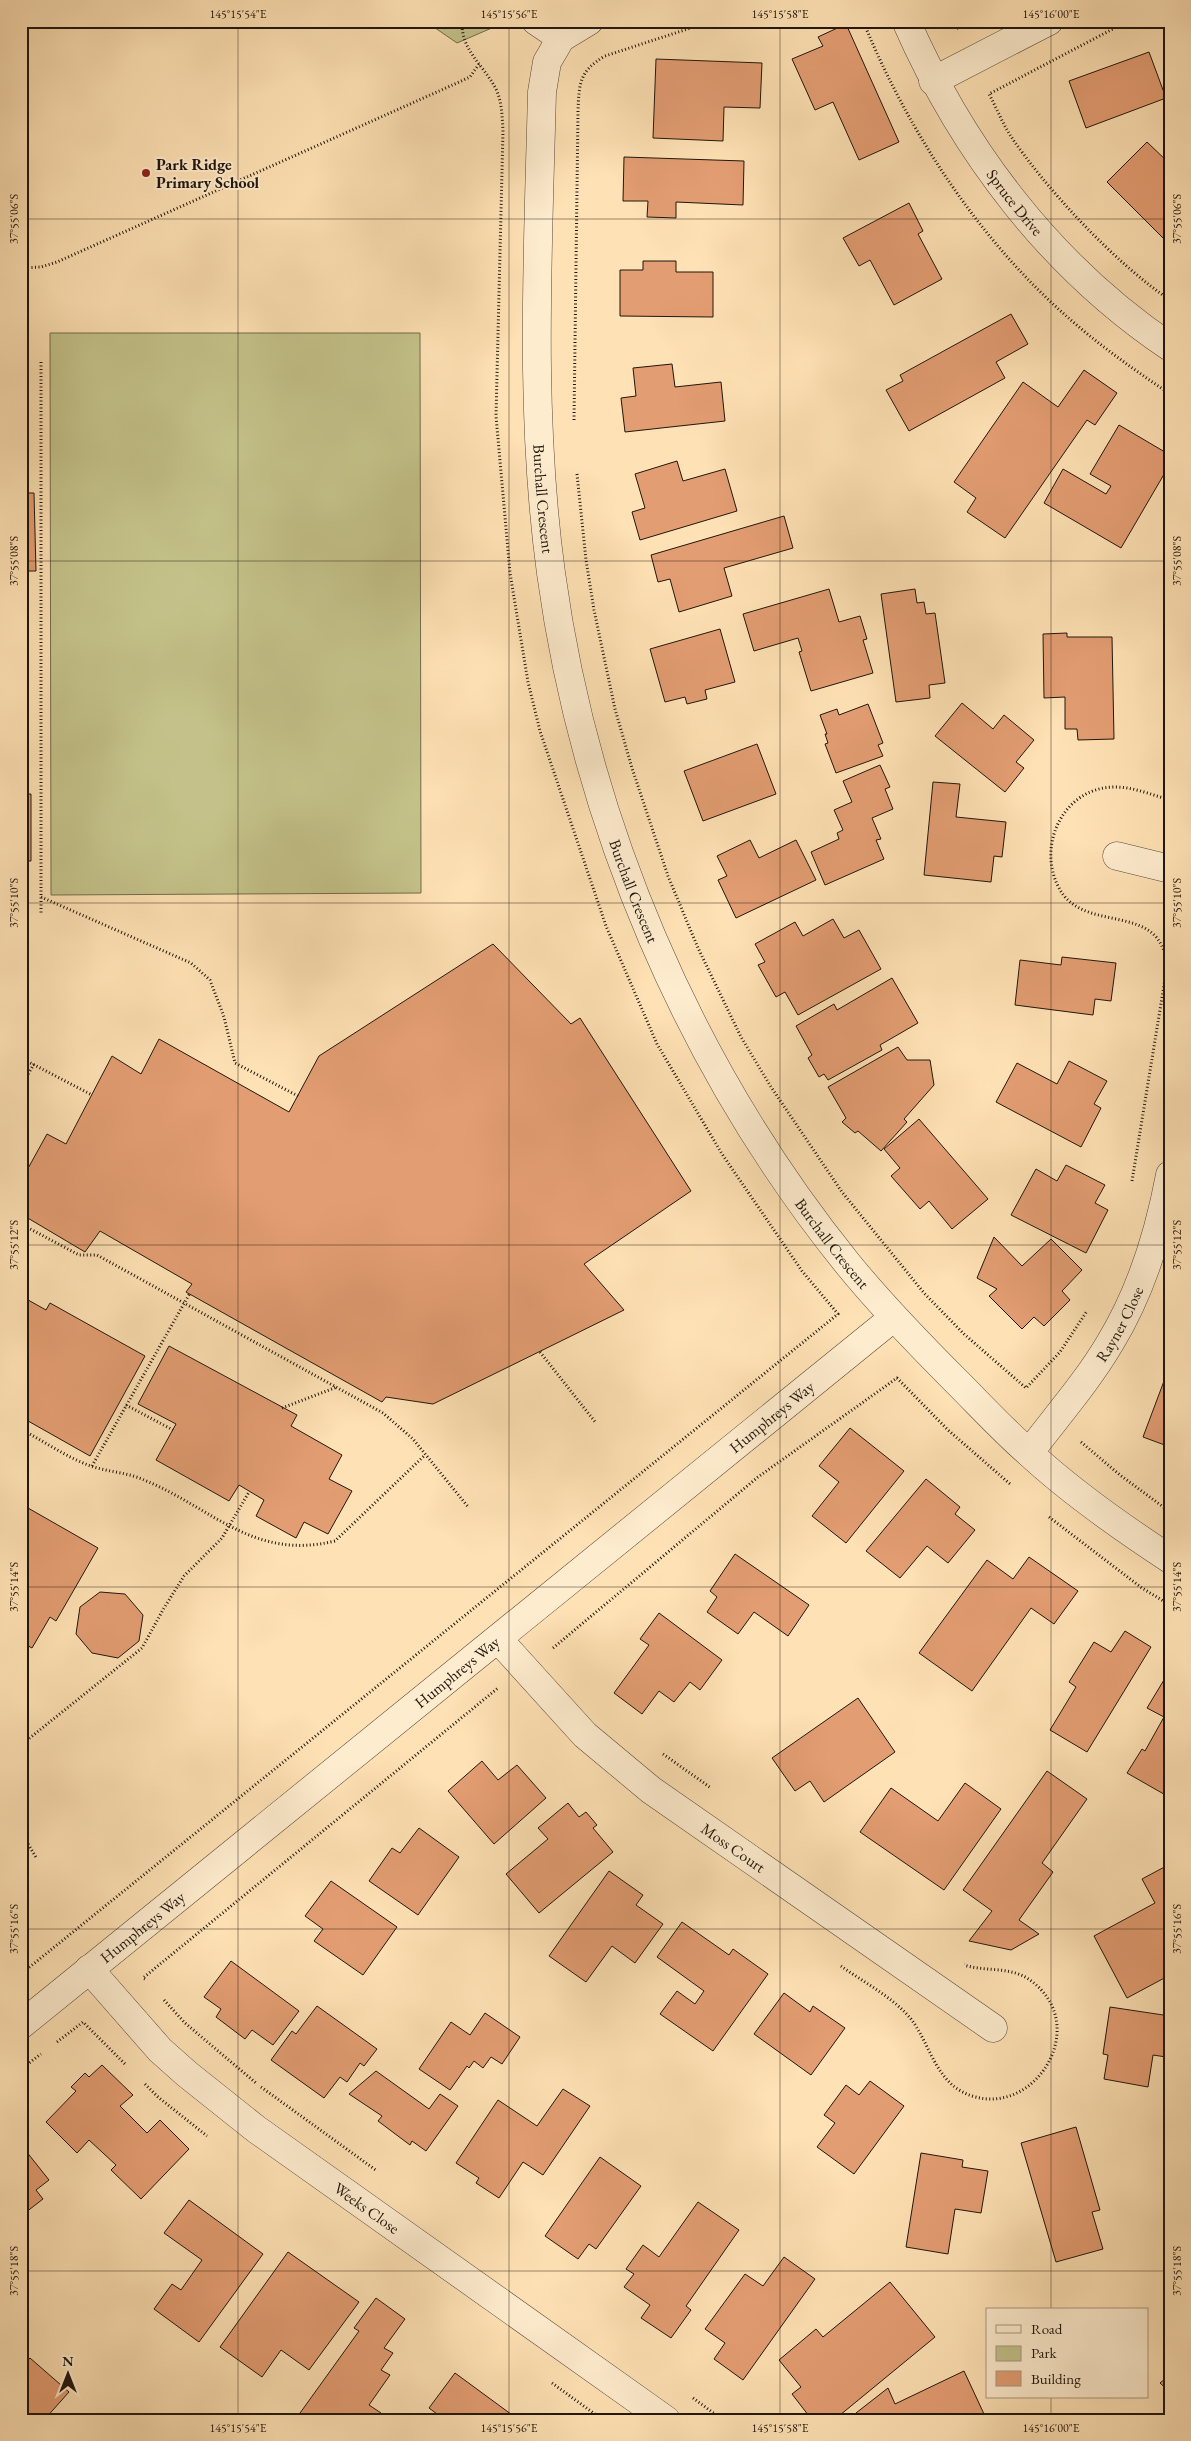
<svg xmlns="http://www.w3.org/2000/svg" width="1191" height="2441" font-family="'EB Garamond',serif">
	<rect width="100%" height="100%" fill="#fee1b4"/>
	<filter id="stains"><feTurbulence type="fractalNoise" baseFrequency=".004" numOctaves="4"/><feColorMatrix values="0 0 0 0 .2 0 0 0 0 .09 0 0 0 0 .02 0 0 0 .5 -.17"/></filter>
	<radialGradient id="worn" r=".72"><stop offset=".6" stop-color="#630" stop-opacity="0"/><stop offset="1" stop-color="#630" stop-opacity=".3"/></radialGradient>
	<path fill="#c4c28a" stroke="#726c4c" d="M425,21H508L457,43Z
		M50,333H420L421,893L51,895Z"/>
	<path fill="#e39d72" stroke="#20160d" d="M846,24L899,142L859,160L833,102L815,110L792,59L823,46L818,37Z
		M1149,52L1166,98L1086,128L1069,81Z
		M656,59L762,63L760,108L724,107L723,141L653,138Z
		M1147,142L1170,164L1169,244L1107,182Z
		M624,157L744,161L743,205L676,202V218L647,217L648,201H623Z
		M909,203L923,231L918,234L942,279L894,305L870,260L859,266L843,238Z
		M643,261H676V272H713V317L620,316V270H643Z
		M1011,314L1028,344L996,362L1005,378L909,431L886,390L903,381L900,375Z
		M672,364L675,387L721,382L725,421L625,432L621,398L636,396L633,368Z
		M1084,370L1117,393L1095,425L1087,420L1005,538L967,512L976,498L954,482L1023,382L1058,407Z
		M1119,425L1170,455V464L1121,548L1044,503L1063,469L1106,494L1111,486L1090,474Z
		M677,461L683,481L725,469L737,511L640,540L632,512L645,508L635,474Z
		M21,493H34L36,571H21Z
		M784,516L793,548L724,568L732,596L679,612L670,579L658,582L651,555Z
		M829,589L839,622L860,616L867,639L863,640L873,673L811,691L799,652L802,651L798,638L754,651L743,614Z
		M915,589L917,603L924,602L926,614L935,613L945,683L929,685L930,698L896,702L881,594Z
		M720,629L735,682L705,690L707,699L687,704L685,697L665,702L650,649Z
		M1067,633V637H1112L1114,739L1078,740L1077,729H1065V697L1044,698L1043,634Z
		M962,703L993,729L1004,715L1034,740L1016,762L1024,768L1005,792L935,736Z
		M868,704L883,743L878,745L883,756L836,773L825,744L828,743L825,734H827L820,715L837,709L839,715Z
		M757,744L776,794L703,821L684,771Z
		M880,765L890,787L885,789L893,809L872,818L881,839L876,840L884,859L825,885L811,852L839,839L837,833L843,830L834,810L852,802L843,781Z
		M933,782L960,784L956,817L1006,822L1002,857L994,856L991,882L924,875Z
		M21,794H31V861H21Z
		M750,840L759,858L796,840L816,880L736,918L718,880L727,876L717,856Z
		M833,919L844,938L859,930L881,969L798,1015L785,992L776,997L758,965L765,962L755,944L795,922L803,936Z
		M493,944L571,1024L580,1018L691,1191L584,1264L624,1310L433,1404L386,1397L382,1402L186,1292L192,1284L100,1231L85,1252L21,1214V1181L47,1134L66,1144L112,1056L141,1074L159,1039L289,1112L319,1056Z
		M1062,957L1116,963L1111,1001L1095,999L1093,1015L1015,1005L1020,960L1061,965Z
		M892,978L918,1023L880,1045L882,1050L828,1080L824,1074L819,1077L808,1058L812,1055L796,1026L834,1004L837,1010Z
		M898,1047L907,1060H930L934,1085L904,1119L907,1122L881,1151L858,1131L855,1133L842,1122L846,1118L828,1087Z
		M1069,1061L1107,1081L1094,1104L1101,1108L1081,1147L996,1102L1017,1063L1057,1084Z
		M919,1119L988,1199L952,1229L929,1201L920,1209L891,1176L900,1168L884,1149Z
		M1066,1165L1105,1185L1095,1203L1108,1210L1086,1253L1011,1215L1036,1169L1057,1181Z
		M994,1237L1022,1266L1051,1239L1082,1270L1062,1291L1070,1300L1044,1326L1034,1317L1022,1329L989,1296L997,1289L977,1278Z
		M21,1296L46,1310L50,1303L145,1356L90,1456L21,1417Z
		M169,1346L297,1415L291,1426L342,1455L329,1479L352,1491L328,1534L304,1522L296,1538L256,1516L264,1500L239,1485L229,1501L156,1460L176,1424L138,1404Z
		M1170,1365V1447L1143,1437Z
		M850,1428L904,1471L846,1543L812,1516L839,1482L819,1466Z
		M926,1479L960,1507L955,1514L975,1530L948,1563L927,1546L900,1578L866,1551Z
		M21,1504L98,1548L56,1621L50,1617L32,1648L21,1642Z
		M735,1554L809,1605L788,1636L754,1612L738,1634L707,1612L717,1597L710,1591Z
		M1029,1557L1078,1591L1054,1624L1031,1608L972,1691L919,1653L987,1560L1013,1579Z
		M100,1592L125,1594L143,1615L139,1641L118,1658L92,1653L76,1634L80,1607Z
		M659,1613L722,1660L700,1690L690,1682L674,1702L659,1691L642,1714L614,1693L649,1645L640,1639Z
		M1125,1631L1151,1647L1087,1752L1050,1730L1076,1687L1069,1682L1094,1642L1111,1652Z
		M1170,1670V1796L1169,1797L1127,1773L1142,1749L1145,1751L1164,1717L1147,1708Z
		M858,1698L895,1752L824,1802L810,1781L795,1791L772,1758Z
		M482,1761L498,1780L517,1765L546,1798L494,1844L448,1791Z
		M1047,1771L1087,1799L1042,1863L1053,1872L1019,1920L1039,1934L1011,1950L969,1941L992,1911L963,1890Z
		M965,1783L1001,1809L944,1890L860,1832L891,1788L938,1821Z
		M568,1803L579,1817L586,1812L597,1825L593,1828L613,1852L539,1913L506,1874L548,1839L538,1828Z
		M419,1828L459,1857L418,1915L369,1881L392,1848L400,1853Z
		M1170,1864V1975L1127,1998L1094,1936L1155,1903L1142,1879Z
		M609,1871L643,1895L636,1905L663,1924L635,1963L612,1946L586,1982L549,1956Z
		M331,1881L397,1927L363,1975L314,1941L323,1929L305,1916Z
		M682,1922L729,1955L733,1949L768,1974L713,2051L660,2014L677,1991L695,2004L704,1991L657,1957Z
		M231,1961L299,2011L273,2045L252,2030L245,2039L216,2017L221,2009L204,1997Z
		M784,1993L810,2012L813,2006L845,2028L811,2075L754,2034Z
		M317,2006L377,2049L364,2066L360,2063L347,2082L340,2077L324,2098L271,2060L292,2031L296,2034Z
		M1110,2007L1170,2016V2067L1164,2066L1166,2057L1153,2055L1148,2087L1104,2079L1108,2055L1103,2054Z
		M485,2013L520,2037L502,2064L491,2057L483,2068L474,2061L469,2068L467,2066L450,2090L419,2069L451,2022L470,2035Z
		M102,2065L133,2095L120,2106L147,2133L160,2120L189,2149L141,2199L111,2170L116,2165L89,2140L77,2153L46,2122L76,2091L71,2087L85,2073L89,2077Z
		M376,2071L429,2109L440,2094L458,2106L426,2151L412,2141L410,2145L378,2121L382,2116L349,2094Z
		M870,2081L904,2106L854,2174L817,2147L835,2123L824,2115L846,2085L859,2095Z
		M563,2089L590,2106L543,2175L523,2162L499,2198L476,2183L479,2178L456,2163L498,2100L537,2126Z
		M1076,2127L1100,2210L1092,2212L1103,2249L1056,2262L1021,2143Z
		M22,2146L49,2180L36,2190L43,2199L21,2216Z
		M921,2153L963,2160L962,2167L988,2171L981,2213L955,2209L948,2254L906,2247Z
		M600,2157L641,2186L596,2249L589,2244L578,2259L545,2236Z
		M189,2200L263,2254L199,2342L154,2309L172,2284L181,2290L202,2260L164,2233Z
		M698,2202L739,2230L686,2306L691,2310L671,2338L641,2318L650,2305L624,2287L634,2274L626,2269L643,2245L659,2257Z
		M288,2252L359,2302L309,2370L281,2350L262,2377L220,2347Z
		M784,2257L815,2279L743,2380L714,2359L725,2343L705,2329L745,2274L763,2286Z
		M890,2282L935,2337L834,2420L819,2418L812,2420L792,2394L801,2387L779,2360L816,2329L823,2337Z
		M376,2298L405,2319L384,2348L393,2353L381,2370L390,2375L369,2405L381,2413L382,2420H295L359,2331L354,2328Z
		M30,2358L69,2392L44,2420H21V2368Z
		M964,2371L984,2414L971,2420H859L856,2413L888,2388L895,2404Z
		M455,2373L519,2420H445L429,2408Z
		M1170,2375V2392L1160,2383Z"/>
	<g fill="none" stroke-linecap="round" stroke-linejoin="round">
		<defs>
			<g id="minor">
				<path d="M536,21L561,38"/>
				<path id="s1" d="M589,21L561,38L547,62L542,92C538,252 529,413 551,573C585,823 689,1067 847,1263C881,1305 918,1343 956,1381C980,1405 1003,1430 1028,1452C1071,1492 1121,1527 1170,1559"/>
				<path id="s2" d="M906,21C963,151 1051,267 1170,347"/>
				<path d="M933,81L1049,21"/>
				<path d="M1117,856L1170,869"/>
				<path id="s3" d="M1029,1453C1056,1417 1087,1382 1110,1343C1141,1292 1159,1234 1170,1175"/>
				<path id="s4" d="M498,1639L585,1735L651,1790L993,2028"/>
				<path id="s5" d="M89,1969L160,2050L187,2074L256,2129L666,2420"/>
				<path id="s6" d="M21,2025L893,1318"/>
			</g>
		</defs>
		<use href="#minor" stroke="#584937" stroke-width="29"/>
		<path stroke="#20160d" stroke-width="3" stroke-dasharray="1 2.5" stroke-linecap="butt" d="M863,21C909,133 980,242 1072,321C1103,348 1136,371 1170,394
			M952,21L955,29L958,28
			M1128,21L989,94C996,107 1002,122 1010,135C1046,189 1116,264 1170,300
			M21,268L41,267L57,262L457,83L470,77L479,64
			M41,362V915
			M574,420L578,112C579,84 579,71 605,56L712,21
			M577,474L586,560L594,610L615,709L632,768L668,876L698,948L741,1037L771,1087L842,1192L924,1293L964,1334L1026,1388L1060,1352L1087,1311
			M41,897L191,963L210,980L224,1017L235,1063L298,1096
			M21,1058L92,1095
			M21,1086L34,1064
			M1132,1181L1167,967C1162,898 1082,937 1058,886C1037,844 1064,787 1115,787C1134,787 1152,795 1170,800
			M21,1224L79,1255H97L383,1413L413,1439L469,1508
			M540,1352L596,1423
			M126,1405L173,1430
			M282,1408L337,1387
			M21,1429C43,1441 65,1456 88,1465C106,1472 127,1472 144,1480C213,1508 253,1561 335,1541L425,1455
			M1081,1442L1120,1475L1170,1512
			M92,1466L190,1293
			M1049,1517L1142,1588L1170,1605
			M553,1648L758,1477L897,1378L948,1430L1010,1484
			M21,1745L142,1648L164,1608L184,1576L222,1538L249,1492
			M663,1754L711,1788
			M21,1832L37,1859
			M841,1966C863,1982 893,1997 911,2019C928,2041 934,2074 959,2090C1027,2130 1097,2028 1030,1980C1010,1966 986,1972 964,1965
			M21,1974L838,1314L802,1271L722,1154L657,1044L606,926L540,731L528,682L510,573L496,416L503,130C502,116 502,102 496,89C483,64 461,51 462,21
			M145,1979L143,1978L498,1688
			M164,2000L185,2023L256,2083
			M57,2042L83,2022L125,2064
			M21,2069L41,2054
			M145,2084L158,2097L207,2136
			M261,2087L377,2171
			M552,2383L603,2420
			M693,2398L723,2420"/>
		<use href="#minor" stroke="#feecce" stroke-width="28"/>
	</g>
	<path fill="none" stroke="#20160d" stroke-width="1" stroke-opacity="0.45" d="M238,21V2420M509,21V2420M780,21V2420M1051,21V2310M21,219H1170M21,561H1170M21,903H1170M21,1245H1170M21,1587H1170M21,1929H1170M21,2271H1170M1051,2397V2420"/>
	<circle fill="#8f2418" stroke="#feecce" stroke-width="2" cx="146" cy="173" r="5"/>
	<g text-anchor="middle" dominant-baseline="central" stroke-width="4" stroke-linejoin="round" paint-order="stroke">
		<g font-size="16" font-weight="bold" fill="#20160d" stroke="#feecce" text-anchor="start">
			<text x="156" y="164">Park Ridge<tspan x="156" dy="18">Primary School</tspan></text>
		</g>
		<g font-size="16" fill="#20160d" stroke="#feecce">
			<text stroke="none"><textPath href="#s2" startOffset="212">Spruce Drive</textPath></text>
			<text stroke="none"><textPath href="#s1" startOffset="498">Burchall Crescent</textPath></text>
			<text stroke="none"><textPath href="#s1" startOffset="902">Burchall Crescent</textPath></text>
			<text stroke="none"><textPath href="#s1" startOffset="1308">Burchall Crescent</textPath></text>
			<text stroke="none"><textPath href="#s3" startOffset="158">Rayner Close</textPath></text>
			<text stroke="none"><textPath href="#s6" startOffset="966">Humphreys Way</textPath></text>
			<text stroke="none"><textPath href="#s6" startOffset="561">Humphreys Way</textPath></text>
			<text stroke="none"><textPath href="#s4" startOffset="316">Moss Court</textPath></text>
			<text stroke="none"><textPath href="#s6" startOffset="156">Humphreys Way</textPath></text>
			<text stroke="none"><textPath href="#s5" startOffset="368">Weeks Close</textPath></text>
		</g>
	</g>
	<rect width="1191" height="2441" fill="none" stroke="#fee1b4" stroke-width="55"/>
	<rect x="986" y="2308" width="162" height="90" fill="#feecce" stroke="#a59681"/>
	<rect x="996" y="2325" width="25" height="8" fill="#feecce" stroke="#a59681"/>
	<text x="1031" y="2334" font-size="15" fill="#20160d">Road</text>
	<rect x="996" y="2346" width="25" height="15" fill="#c4c28a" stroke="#a59681"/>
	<text x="1031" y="2358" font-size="15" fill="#20160d">Park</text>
	<rect x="996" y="2371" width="25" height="15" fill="#e39d72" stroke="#a59681"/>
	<text x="1031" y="2384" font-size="15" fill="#20160d">Building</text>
	<g transform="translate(68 2374)" stroke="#feecce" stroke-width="4" paint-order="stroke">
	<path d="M0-4L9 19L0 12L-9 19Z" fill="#20160d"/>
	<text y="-8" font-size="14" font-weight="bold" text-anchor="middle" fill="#20160d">N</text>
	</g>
	<rect x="28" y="28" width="1136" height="2386" fill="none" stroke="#20160d" stroke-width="2"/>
	<g font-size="12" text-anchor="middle" fill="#20160d">
		<text x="238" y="18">145°15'54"E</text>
		<text x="509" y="18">145°15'56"E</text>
		<text x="780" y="18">145°15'58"E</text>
		<text x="1051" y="18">145°16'00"E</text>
		<text transform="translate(14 219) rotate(-90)" y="4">37°55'06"S</text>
		<text transform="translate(1177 219) rotate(-90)" y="4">37°55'06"S</text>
		<text transform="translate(14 561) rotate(-90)" y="4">37°55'08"S</text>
		<text transform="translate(1177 561) rotate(-90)" y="4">37°55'08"S</text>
		<text transform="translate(14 903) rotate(-90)" y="4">37°55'10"S</text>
		<text transform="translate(1177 903) rotate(-90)" y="4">37°55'10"S</text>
		<text transform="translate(14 1245) rotate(-90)" y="4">37°55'12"S</text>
		<text transform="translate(1177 1245) rotate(-90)" y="4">37°55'12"S</text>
		<text transform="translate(14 1587) rotate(-90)" y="4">37°55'14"S</text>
		<text transform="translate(1177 1587) rotate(-90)" y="4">37°55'14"S</text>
		<text transform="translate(14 1929) rotate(-90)" y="4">37°55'16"S</text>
		<text transform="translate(1177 1929) rotate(-90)" y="4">37°55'16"S</text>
		<text transform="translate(14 2271) rotate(-90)" y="4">37°55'18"S</text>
		<text transform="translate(1177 2271) rotate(-90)" y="4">37°55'18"S</text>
		<text x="238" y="2432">145°15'54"E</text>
		<text x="509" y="2432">145°15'56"E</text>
		<text x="780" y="2432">145°15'58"E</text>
		<text x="1051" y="2432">145°16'00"E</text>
	</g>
	<rect width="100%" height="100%" filter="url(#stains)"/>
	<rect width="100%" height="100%" fill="url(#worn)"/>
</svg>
